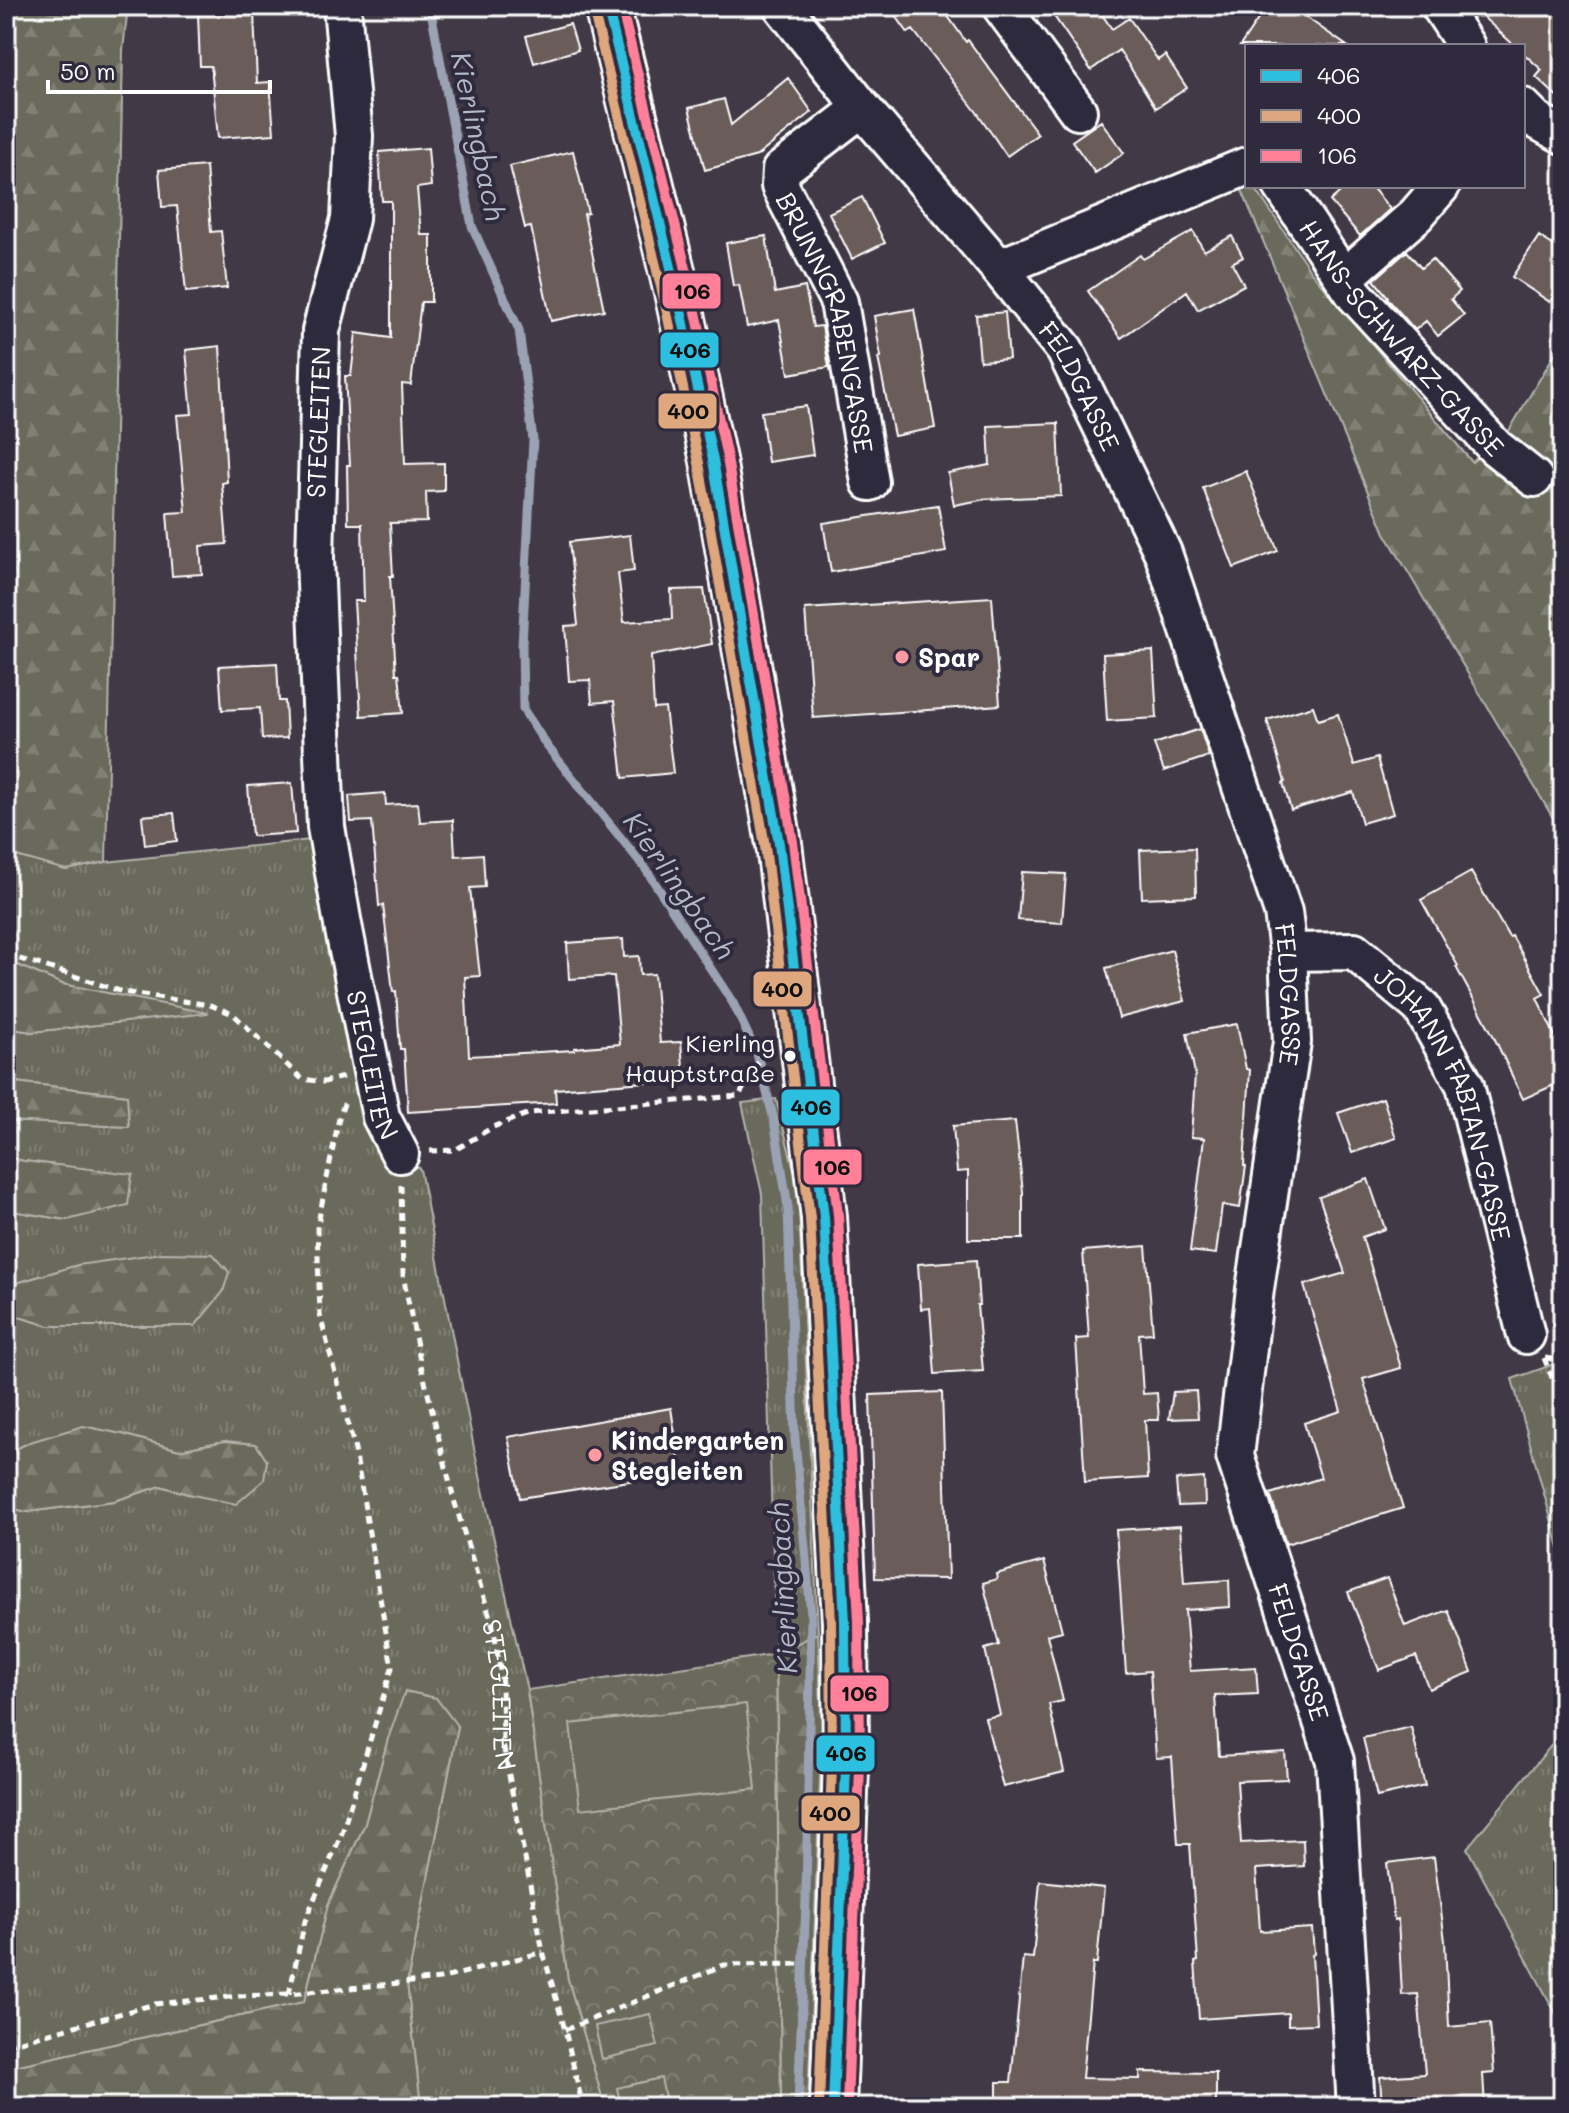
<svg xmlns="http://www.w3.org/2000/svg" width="1569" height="2113" font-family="Mali,sans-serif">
	<defs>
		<pattern id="grass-tufts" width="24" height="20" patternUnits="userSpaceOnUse" patternTransform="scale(2)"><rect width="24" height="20" fill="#69695b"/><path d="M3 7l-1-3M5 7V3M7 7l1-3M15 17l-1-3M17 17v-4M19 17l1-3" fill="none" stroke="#808074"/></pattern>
		<pattern id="forest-firs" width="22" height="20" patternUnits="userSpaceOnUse" patternTransform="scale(2)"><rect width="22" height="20" fill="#69695b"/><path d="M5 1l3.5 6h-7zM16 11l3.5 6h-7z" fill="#808074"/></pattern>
		<pattern id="park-crowns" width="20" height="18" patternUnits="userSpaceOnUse" patternTransform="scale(2)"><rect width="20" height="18" fill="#69695b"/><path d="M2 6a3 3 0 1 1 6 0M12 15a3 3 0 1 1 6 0" fill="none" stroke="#808074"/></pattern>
	</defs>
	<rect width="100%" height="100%" fill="#413945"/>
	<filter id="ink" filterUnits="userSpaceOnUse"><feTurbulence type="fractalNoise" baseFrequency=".0125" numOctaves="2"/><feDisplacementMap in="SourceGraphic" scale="16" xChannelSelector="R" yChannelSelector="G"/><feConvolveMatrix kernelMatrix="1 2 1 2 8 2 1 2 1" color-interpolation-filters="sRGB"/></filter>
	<g filter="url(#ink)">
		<path fill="url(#grass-tufts)" stroke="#b4b4ad" stroke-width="2" d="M310,840L371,1130L420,1169L475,1453L527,1690L568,1979L605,2107H421L407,1983L458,1727L388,1739L365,1824L328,1905L304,2002L6,2068V1507L27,1512L114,1501L161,1486L188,1494L225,1441L179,1450L122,1434L30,1442L6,1454V1313L49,1326L170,1325L78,1265L6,1286V1210L67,1220L132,1175L24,1161L6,1157V1121L128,1127L127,1095L6,1081V1028L32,1032L205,1013L62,984L6,960V853L66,870L106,862Z
			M776,1099L798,1185L818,1633L776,1654L762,1194L742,1103Z
			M1563,1361V1562L1512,1379Z
			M1563,1731V2027L1467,1848Z"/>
		<path fill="url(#forest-firs)" stroke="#b4b4ad" stroke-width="2" d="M6,6H128L123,50L106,862L66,870L6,853Z
			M1241,188L1257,191L1312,273L1472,462L1507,434L1563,340V835L1385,533Z
			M6,960L62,984L208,1013L32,1032L6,1028Z
			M6,1081L127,1095L129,1127L6,1121Z
			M6,1157L24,1161L132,1174L128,1205L67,1220L6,1210Z
			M162,1253L213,1254L229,1272L223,1292L195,1326H49L6,1313V1286L78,1265Z
			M83,1426L122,1434L179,1450L225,1441L256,1444L267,1461L264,1480L236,1504L188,1494L161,1486L114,1501L27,1512L6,1507V1454L30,1442Z
			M818,1633L822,1726L808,2107H781L776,1654Z
			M405,1691L436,1698L458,1727L407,1983L421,2107H6V2068L304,2002L328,1905L365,1824L388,1739Z"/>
		<path fill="url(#park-crowns)" stroke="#b4b4ad" stroke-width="2" d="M776,1654L781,2107H605L568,1979L527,1690Z"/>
		<path fill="#69695b" stroke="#b4b4ad" stroke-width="2" d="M746,1704L756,1789L580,1809L570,1724Z
			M650,2014L658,2046L602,2059L595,2026Z
			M661,2078L667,2107H621L617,2088Z"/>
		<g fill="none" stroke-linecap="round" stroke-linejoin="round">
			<path stroke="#9aa2b3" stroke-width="9" d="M430,6L472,226L519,330L533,440L522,645L523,709L547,746L645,868L733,1003L757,1054L774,1120L788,1207L795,1439L811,1615L806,1899L798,2107"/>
		</g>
		<path fill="#6a5b58" stroke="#fff" stroke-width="2" d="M889,6H948L943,9L966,42L968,40L1038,134L1007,156L979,115L913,30L908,33Z
			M1047,6H1096L1112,29L1129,18L1158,60L1165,55L1187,88L1156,108L1119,50L1091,70Z
			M1267,6H1290L1347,46H1240Z
			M1495,6H1555L1563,13V102L1536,77L1542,70L1523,53V46H1515L1484,18Z
			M254,13L257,83L270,82L274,134L218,138L211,66H200L198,14Z
			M570,24L578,50L534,63L526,36Z
			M788,78L812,112L757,156L705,170L689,108L724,99L731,125Z
			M1101,121L1124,153L1095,173L1072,141Z
			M428,148L431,186L417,188L421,235H431V302H421L411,385L402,384L405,464L444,463V491L426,492L427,522L390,523L393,576H390L396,674H399L403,713L361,716L354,601H364L362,524H348L347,465H350L345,376H351L356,333L391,338V201H382L379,152Z
			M573,151L588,213L584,214L604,310L551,321L531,227L525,228L510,166Z
			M206,166L211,232L221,231L227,288L186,292L177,206L162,207L159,170Z
			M1347,186H1371L1390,209L1360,236L1330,201Z
			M862,197L885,243L852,259L829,213Z
			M1193,231L1204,251L1232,236L1243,257L1232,263L1244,285L1198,310L1187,291L1121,338L1088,291L1140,255L1143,259Z
			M766,236L775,293L805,287L813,327L822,326L829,367L789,374L779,320L747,327L739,285L733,286L726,243Z
			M1539,236L1563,252V283L1550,302L1512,277Z
			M1407,251L1421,268L1432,259L1460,291L1451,299L1464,315L1438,336L1426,321L1415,330L1387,298L1388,297L1374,280Z
			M914,309L935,428L894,436L878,358L881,357L874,316Z
			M1005,312L1009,359L980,361L976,315Z
			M220,346L227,482L222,483L227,544L200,546L202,574L172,576L167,513L186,512L177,415L192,414L186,350Z
			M806,406L813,455L768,462L761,412Z
			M1058,423L1061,496L986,499L954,505L948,473L990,465L988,426Z
			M1246,471L1278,551L1234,568L1203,488Z
			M938,505L946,552L831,572L823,523Z
			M630,535L634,571L618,573L624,622L672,619L671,590L704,589L712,644L651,656L654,709L665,708L673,773L623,778L614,701L592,703L590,680L569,681L565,626L578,625L569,542Z
			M992,597L1000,705L813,718L805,609Z
			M1153,651L1157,718L1107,721L1103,654Z
			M277,663L279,701H285L287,738L262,739L260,708L222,710L219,666Z
			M1313,706L1318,720L1338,714L1354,765L1377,758L1393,814L1362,823L1353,792L1291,810L1283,783L1285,782L1267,720Z
			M1200,729L1209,756L1164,771L1154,744Z
			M292,783L296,833L252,836L248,786Z
			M385,793L386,805L418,803L420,822L453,820L455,856L483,854L485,887L470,888L480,976L465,977L469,1056L574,1050V1048L620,1044L614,976L569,979L567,943L623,939L624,957L639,956L640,975L654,974L660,1043L681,1042L684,1079L555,1089L556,1103L408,1112L404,1049H400L396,991L393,992L383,905L379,906L372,821L351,822L349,796Z
			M174,813L177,841L145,845L142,816Z
			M1195,848L1196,896L1142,898L1140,850Z
			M1022,872L1066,874L1062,923L1018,920Z
			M1471,872L1509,937L1512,936L1544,994L1537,998L1563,1053V1081L1523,1099L1493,1035L1456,967L1458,966L1421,900Z
			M1172,950L1185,1001L1119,1018L1106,968Z
			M1237,1024L1246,1069L1250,1070L1244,1166H1246L1240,1208L1222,1205L1216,1254L1190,1251L1204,1138L1191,1137L1195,1074L1187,1033Z
			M1383,1098L1396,1138L1352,1153L1338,1113Z
			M1015,1121L1023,1192V1239H968V1171L957,1172L953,1126Z
			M1368,1179L1385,1229L1362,1237L1401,1368L1363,1379L1403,1508L1286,1544L1270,1494L1321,1478L1304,1423L1341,1411L1304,1285L1345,1273L1319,1197Z
			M1146,1246L1153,1333L1139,1334L1143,1394L1157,1393L1159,1420H1145L1148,1478L1085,1482L1076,1339L1089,1338L1083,1251Z
			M976,1260L979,1305H977L983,1371L935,1374L930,1308L921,1309L918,1264Z
			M1196,1391L1198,1418L1169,1419L1173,1392Z
			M942,1392L948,1579L875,1578L870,1395Z
			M671,1408L681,1473L520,1498L508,1437Z
			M1204,1478L1205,1505L1178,1506L1176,1480Z
			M1180,1526L1184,1583L1229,1580L1230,1607L1185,1610L1190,1671L1256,1667L1258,1694L1215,1696L1219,1756L1285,1752L1287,1779L1237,1781L1241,1843L1303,1840L1304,1866L1256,1869L1260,1931L1312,1928L1314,1954L1312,1955L1316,2024L1288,2025V2013L1199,2019L1195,1962L1198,1961L1190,1844H1178L1172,1757L1156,1758L1150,1671L1126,1673L1116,1530Z
			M1044,1561L1062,1631L1047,1635L1063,1701L1049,1704L1064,1772L1003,1787L985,1718L1000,1715L985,1649L999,1645L983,1583L997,1579L996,1574Z
			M1387,1578L1405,1626L1448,1610L1472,1672L1429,1689L1416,1656L1379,1670L1348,1592Z
			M1411,1727L1425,1786L1377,1797L1363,1738Z
			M1434,1857L1445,1941L1449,2027L1490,2023L1494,2073L1483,2074L1485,2107H1382L1380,2077L1425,2074L1418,1994L1402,1995L1398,1919L1394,1920L1387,1863Z
			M1040,1881L1104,1888L1097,1963H1093L1082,2078L1140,2079V2072L1216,2073V2107H997V2082H1011L1023,1957L1033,1958Z"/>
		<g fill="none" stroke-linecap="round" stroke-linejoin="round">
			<defs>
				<g id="minor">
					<path id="s2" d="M342,6L354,136L350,219L321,331L315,558L326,827L343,925L381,1117L400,1154"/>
					<path id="s3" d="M782,6L862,108L999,268L1065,350L1163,553L1283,912L1288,952L1292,1042L1255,1289L1235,1456L1335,1761L1356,2107"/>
					<path d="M1001,6L1078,111"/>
					<path d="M1440,6L1466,46"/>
					<path d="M1523,107L1536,120L1563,135"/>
					<path id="s4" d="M862,108L781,170L780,186L839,302L870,482"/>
					<path id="s5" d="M1282,186L1355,295L1495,447L1534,478"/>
					<path d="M999,268L1247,166"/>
					<path d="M1344,278L1416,215L1441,186"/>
					<path id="s6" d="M1288,952L1354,951L1421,1007L1465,1085L1526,1335"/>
				</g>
				<path id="major" d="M607,6L678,296L713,460L779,844L824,1217L845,1622L846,1766L833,2107"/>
			</defs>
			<use href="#minor" stroke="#fff" stroke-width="42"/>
			<use href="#major" stroke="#fff" stroke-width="50"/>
			<g stroke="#fff" stroke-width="5" stroke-dasharray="8 6" stroke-linecap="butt">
				<path d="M1554,499L1563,507"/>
				<path d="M6,955L41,965L123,992L210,1005L233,1014L302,1079L324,1082L343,1077"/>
				<path d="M430,1151L455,1150L493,1127L530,1113L739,1096L767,1047"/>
				<path id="s1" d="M401,1185L403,1275L420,1361L454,1500L494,1630L502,1684L503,1744L543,1952L565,2030L583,2107"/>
				<path d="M1544,1358L1563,1405"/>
				<path d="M1545,1358L1563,1361"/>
				<path d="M289,1994L305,1921L342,1833L392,1668L355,1450L320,1315L317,1228L339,1118L345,1101"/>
				<path d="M565,2030L724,1965L804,1964"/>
				<path d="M6,2045L155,2004L240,1996L289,1994L440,1979L543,1952"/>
			</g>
			<use href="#minor" stroke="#2f2a3d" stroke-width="36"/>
			<use href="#major" stroke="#746b55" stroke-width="44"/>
			<defs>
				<path id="bus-1" d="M607,6L678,296L713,460L779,844L824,1217L845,1622L846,1766L833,2107"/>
				<path id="bus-2" d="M593,9L664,299L699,463L765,846L810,1218L831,1622L832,1766L819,2106"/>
				<path id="bus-3" d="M621,6L692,293L727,458L793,842L838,1215L859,1622L860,1767L847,2107"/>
			</defs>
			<use href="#bus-1" stroke="#2f2a3d" stroke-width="16"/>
			<use href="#bus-2" stroke="#2f2a3d" stroke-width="16"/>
			<use href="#bus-3" stroke="#2f2a3d" stroke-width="16"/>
			<use href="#bus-1" stroke="#2dbfdf" stroke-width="10"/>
			<use href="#bus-2" stroke="#dfa77e" stroke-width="10"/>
			<use href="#bus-3" stroke="#ff8098" stroke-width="10"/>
		</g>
	</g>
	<g fill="#ff9aa2" stroke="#2f2a3d" stroke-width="3">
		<circle cx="902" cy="657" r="8"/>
		<circle cx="595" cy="1455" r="8"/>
	</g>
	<circle fill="#fff" stroke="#2f2a3d" stroke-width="3" cx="790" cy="1056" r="7"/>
	<g text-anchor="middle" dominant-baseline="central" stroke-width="8" stroke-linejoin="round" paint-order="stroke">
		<g font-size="24" fill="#fff" stroke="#2f2a3d" text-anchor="end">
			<text x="775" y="1042">Kierling<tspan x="775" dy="30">Hauptstraße</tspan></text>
		</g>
		<g font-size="26" fill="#fff" stroke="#2f2a3d">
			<text stroke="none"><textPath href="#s4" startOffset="264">BRUNNGRABENGASSE</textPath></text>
			<text stroke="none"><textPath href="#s5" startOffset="194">HANS-SCHWARZ-GASSE</textPath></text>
			<text stroke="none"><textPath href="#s3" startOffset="484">FELDGASSE</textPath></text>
			<text transform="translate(318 422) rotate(-88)">STEGLEITEN</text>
			<text stroke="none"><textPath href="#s3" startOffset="1132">FELDGASSE</textPath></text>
			<text stroke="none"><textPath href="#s2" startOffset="1068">STEGLEITEN</textPath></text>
			<text stroke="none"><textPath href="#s6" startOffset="250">JOHANN FABIAN-GASSE</textPath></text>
			<text stroke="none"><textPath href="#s3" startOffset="1804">FELDGASSE</textPath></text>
			<text stroke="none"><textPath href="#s1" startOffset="522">STEGLEITEN</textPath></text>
		</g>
		<g font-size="26" font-weight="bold" fill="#fff" stroke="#2f2a3d" text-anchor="start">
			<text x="918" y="657">Spar</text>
			<text x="611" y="1440">Kindergarten<tspan x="611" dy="30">Stegleiten</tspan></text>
		</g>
		<g font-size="28" font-style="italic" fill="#b3b9c6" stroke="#2f2a3d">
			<text transform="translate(479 136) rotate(78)">Kierlingbach</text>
			<text transform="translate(680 885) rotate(55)">Kierlingbach</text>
			<text transform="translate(782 1588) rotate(-93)">Kierlingbach</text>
		</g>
	</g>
	<g stroke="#2f2a3d" stroke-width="3">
		<rect x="661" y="272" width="61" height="38" rx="8" fill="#ff8098"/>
		<rect x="659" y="331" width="61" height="38" rx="8" fill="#2dbfdf"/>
		<rect x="657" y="392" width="61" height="38" rx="8" fill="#dfa77e"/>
		<rect x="752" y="970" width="61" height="38" rx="8" fill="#dfa77e"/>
		<rect x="780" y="1088" width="61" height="39" rx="8" fill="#2dbfdf"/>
		<rect x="802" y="1148" width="61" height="38" rx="8" fill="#ff8098"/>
		<rect x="829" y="1674" width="61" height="39" rx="8" fill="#ff8098"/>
		<rect x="815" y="1734" width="61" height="39" rx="8" fill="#2dbfdf"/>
		<rect x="800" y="1794" width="61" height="38" rx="8" fill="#dfa77e"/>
	</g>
	<g font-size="22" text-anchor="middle" font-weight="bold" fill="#111">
		<text x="692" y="299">106</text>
		<text x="690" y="358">406</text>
		<text x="688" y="419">400</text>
		<text x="782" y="997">400</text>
		<text x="811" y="1115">406</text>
		<text x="832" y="1175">106</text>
		<text x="859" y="1701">106</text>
		<text x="846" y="1761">406</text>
		<text x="830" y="1821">400</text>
	</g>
	<rect width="1569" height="2113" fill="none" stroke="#2f2a3d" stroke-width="32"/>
	<rect x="16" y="16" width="1537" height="2081" fill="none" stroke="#fff" stroke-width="3" filter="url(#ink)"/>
	<rect x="1245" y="44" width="280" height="144" fill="#2f2a3d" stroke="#827f8b" stroke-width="2"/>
	<rect x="1261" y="70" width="40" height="12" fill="#2dbfdf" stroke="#827f8b" stroke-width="2"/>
	<text x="1317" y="84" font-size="24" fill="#ffffff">406</text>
	<rect x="1261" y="110" width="40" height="12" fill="#dfa77e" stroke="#827f8b" stroke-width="2"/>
	<text x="1317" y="124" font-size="24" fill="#ffffff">400</text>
	<rect x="1261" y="150" width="40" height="12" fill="#ff8098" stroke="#827f8b" stroke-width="2"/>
	<text x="1317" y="164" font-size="24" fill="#ffffff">106</text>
	<path d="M48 80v12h222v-12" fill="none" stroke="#ffffff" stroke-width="4"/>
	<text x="60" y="80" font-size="24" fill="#ffffff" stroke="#2f2a3d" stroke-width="6" paint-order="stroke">50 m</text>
</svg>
